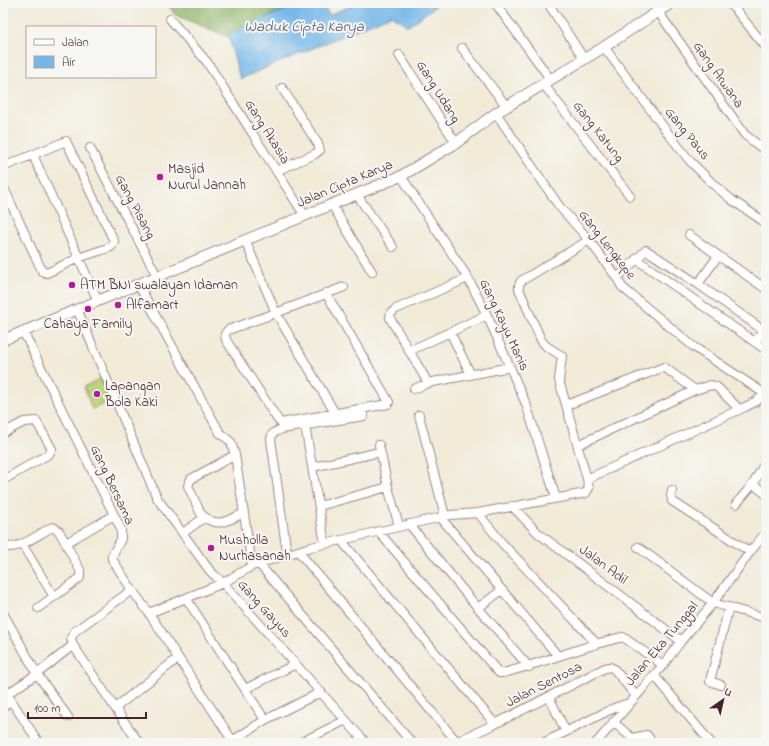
<svg xmlns="http://www.w3.org/2000/svg" width="769" height="746" font-family="'Indie Flower',sans-serif">
	<rect width="100%" height="100%" fill="#f6f6f2"/>
	<filter id="ink" filterUnits="userSpaceOnUse"><feTurbulence type="fractalNoise" baseFrequency=".025" numOctaves="2"/><feDisplacementMap in="SourceGraphic" scale="8" xChannelSelector="R" yChannelSelector="G"/><feConvolveMatrix kernelMatrix="1 2 1 2 8 2 1 2 1" color-interpolation-filters="sRGB"/></filter>
	<filter id="wash" filterUnits="userSpaceOnUse"><feTurbulence type="fractalNoise" baseFrequency=".012" numOctaves="4" result="noise"/><feDisplacementMap in="SourceGraphic" scale="16" xChannelSelector="R" yChannelSelector="G"/><feGaussianBlur stdDeviation="0.9" result="paint"/><feColorMatrix in="noise" values="0 0 0 0 0 0 0 0 0 0 0 0 0 0 0 0 0 1.4 0 .05"/><feComposite in="paint" operator="in"/></filter>
	<g filter="url(#wash)">
		<rect width="100%" height="100%" fill="#f1ead7"/>
		<path fill="#b9d67c" stroke="#827a54" d="M101,378L110,402L92,409L84,387Z"/>
		<path fill="#92b76c" stroke="#6e6b4c" d="M167,3H299L226,36L175,15Z"/>
		<path fill="#74b8ea" stroke="#5f6c8a" d="M300,3H322L329,15L358,3H440L408,26L391,15L240,79L228,34Z"/>
	</g>
	<g filter="url(#ink)">
		<g fill="none" stroke-linecap="round" stroke-linejoin="round">
			<defs>
				<path id="minor" d="M495,3L551,80
					M548,3L584,59
					M652,3L745,135L762,148
					M730,3L766,47
					M170,19L207,62L305,216
					M604,47L670,136L690,161L714,185L732,200L766,223
					M462,48L507,107
					M399,55L456,143
					M544,85L630,196
					M496,113L559,206L589,240L617,278L622,287L694,347L765,394
					M90,148L157,276
					M33,155L98,301
					M3,167L66,141L114,241L113,244L111,247L78,258L47,273L42,271L3,186
					M276,171L315,154L320,150L318,144L282,88
					M401,176L468,278L487,315L526,404L556,498
					M357,195L393,247
					M332,205L372,272
					M689,235L766,289
					M245,240L276,313L335,413
					M636,259L766,350
					M617,278L646,250L698,284L718,256
					M138,284L220,433L231,442L235,455L252,566
					M698,284L763,330
					M326,293L389,402L388,404L281,423L278,420L226,340L225,334L228,330L276,313L344,287
					M77,309L157,498L210,571L223,583L366,743
					M23,331L121,529V539L112,556V559L132,590L149,613L234,743
					M450,332L471,375
					M755,342L766,325
					M409,351L487,315
					M428,383L390,318L391,313L396,309L468,278
					M414,389L428,383L510,367
					M567,405L664,367L695,390L711,385L717,387L739,409
					M419,415L445,516
					M305,425L325,544
					M3,433L24,422L36,421L52,449L49,454L3,480
					M379,445L388,487L399,526
					M578,445L695,390
					M235,455L191,479L188,486L201,514C217,529 227,521 244,513
					M312,467L380,452
					M587,479L745,407L755,402L766,393
					M753,484L766,494
					M672,490L671,495L672,501L750,552
					M736,504L753,484L765,463
					M319,506L388,487
					M512,506L538,533L681,641
					M478,513L502,543L596,643
					M440,517L558,656
					M409,524L467,595L529,667
					M378,531L499,673H503C544,663 582,646 623,637L663,665
					M183,533L205,517
					M341,540L495,724
					M3,542L7,547C23,548 39,533 53,527L59,531L80,570V578L38,608
					M66,543L114,515
					M22,544L54,597
					M638,547L713,603L766,618
					M298,551L457,742
					M287,554L271,439C272,432 275,432 282,429L364,416
					M259,564L412,743
					M132,590L75,631L71,638L73,645L115,708L139,743
					M186,598L265,720
					M478,608L502,590
					M3,613L37,674L68,717
					M149,613L223,583L252,566L307,548L450,515L478,513L586,493L589,488L587,479L559,380L562,356L546,346L541,340L519,289V285L521,281L589,240
					M654,675L711,743
					M721,685L710,681L729,607
					M3,688L39,743
					M245,689L296,664
					M7,694L37,674L73,645
					M549,697L566,732
					M3,707L11,700
					M115,708L178,658
					M613,722L632,738L647,735L652,743
					M232,741L265,720L321,692
					M300,743L346,720
					M454,743L495,724L605,668L610,667L614,669L636,696
					M543,743L614,708L629,703
					M596,743L663,665L681,641L713,603L750,552L766,532"/>
				<path id="major" d="M3,340L401,176L456,143L496,113L604,47L671,3"/>
			</defs>
			<use href="#minor" stroke="#9e8481" stroke-width="10"/>
			<use href="#major" stroke="#9e8481" stroke-width="12"/>
			<use href="#minor" stroke="#fff" stroke-width="8"/>
			<use href="#major" stroke="#fff" stroke-width="10"/>
		</g>
	</g>
	<g fill="#b5179e" stroke="#f6f6f2" stroke-width="1.5">
		<circle cx="160" cy="177" r="4"/>
		<circle cx="72" cy="285" r="4"/>
		<circle cx="118" cy="305" r="4"/>
		<circle cx="88" cy="309" r="4"/>
		<circle cx="97" cy="394" r="4"/>
		<circle cx="211" cy="548" r="4"/>
	</g>
	<g text-anchor="middle" dominant-baseline="central" stroke-width="4" stroke-linejoin="round" paint-order="stroke">
		<g font-size="14" fill="#4a1f2b" stroke="#f6f6f2">
			<text transform="translate(718 75) rotate(55)">Gang Arwana</text>
			<text transform="translate(438 92) rotate(58)">Gang Udang</text>
			<text transform="translate(267 132) rotate(58)">Gang Akasia</text>
			<text transform="translate(598 132) rotate(52)">Gang Katung</text>
			<text transform="translate(687 134) rotate(51)">Gang Paus</text>
			<text transform="translate(345 184) rotate(-23)">Jalan Cipta Karya</text>
			<text transform="translate(135 207) rotate(62)">Gang Pisang</text>
			<text transform="translate(607 245) rotate(52)">Gang Lengkepe</text>
			<text transform="translate(504 325) rotate(65)">Gang Kayu Manis</text>
			<text transform="translate(112 485) rotate(65)">Gang Bersama</text>
			<text transform="translate(603 565) rotate(37)">Jalan Adil</text>
			<text transform="translate(264 609) rotate(48)">Gang Gayus</text>
			<text transform="translate(662 644) rotate(-50)">Jalan Eka Tunggal</text>
			<text transform="translate(544 685) rotate(-27)">Jalan Sentosa</text>
		</g>
		<g font-size="14" fill="#4a1f2b" stroke="#f6f6f2" text-anchor="start">
			<text x="168" y="169">Masjid<tspan x="168" dy="16">Nurul Jannah</tspan></text>
			<text x="80" y="285">ATM BNI swalayan Idaman</text>
			<text x="126" y="305">Alfamart</text>
			<text x="88" y="324" text-anchor="middle">Cahaya Family</text>
			<text x="105" y="386">Lapangan<tspan x="105" dy="16">Bola Kaki</tspan></text>
			<text x="219" y="540">Musholla<tspan x="219" dy="16">Nurhasanah</tspan></text>
		</g>
		<g font-size="15" font-style="italic" fill="#59556e" stroke="#f6f6f2">
			<text x="304" y="27">Waduk Cipta Karya</text>
		</g>
	</g>
	<rect width="769" height="746" fill="none" stroke="#f6f6f2" stroke-width="16"/>
	<rect x="26" y="26" width="130" height="52" fill="#f6f6f2" stroke="#b1a0a2"/>
	<rect x="34" y="39" width="20" height="6" fill="#ffffff" stroke="#b1a0a2"/>
	<text x="62" y="46" font-size="12" fill="#4a1f2b">Jalan</text>
	<rect x="34" y="56" width="20" height="12" fill="#74b8ea" stroke="#b1a0a2"/>
	<text x="62" y="66" font-size="12" fill="#4a1f2b">Air</text>
	<g transform="translate(723 700) rotate(34)" stroke="#f6f6f2" stroke-width="3" paint-order="stroke">
	<path d="M0-3L7 15L0 10L-7 15Z" fill="#4a1f2b"/>
	<text y="-6" font-size="11" font-weight="bold" text-anchor="middle" fill="#4a1f2b">U</text>
	</g>
	<path d="M28 712v6h118v-6" fill="none" stroke="#4a1f2b" stroke-width="2"/>
	<text x="34" y="712" font-size="12" fill="#4a1f2b" stroke="#f6f6f2" stroke-width="3" paint-order="stroke">100 m</text>
</svg>
